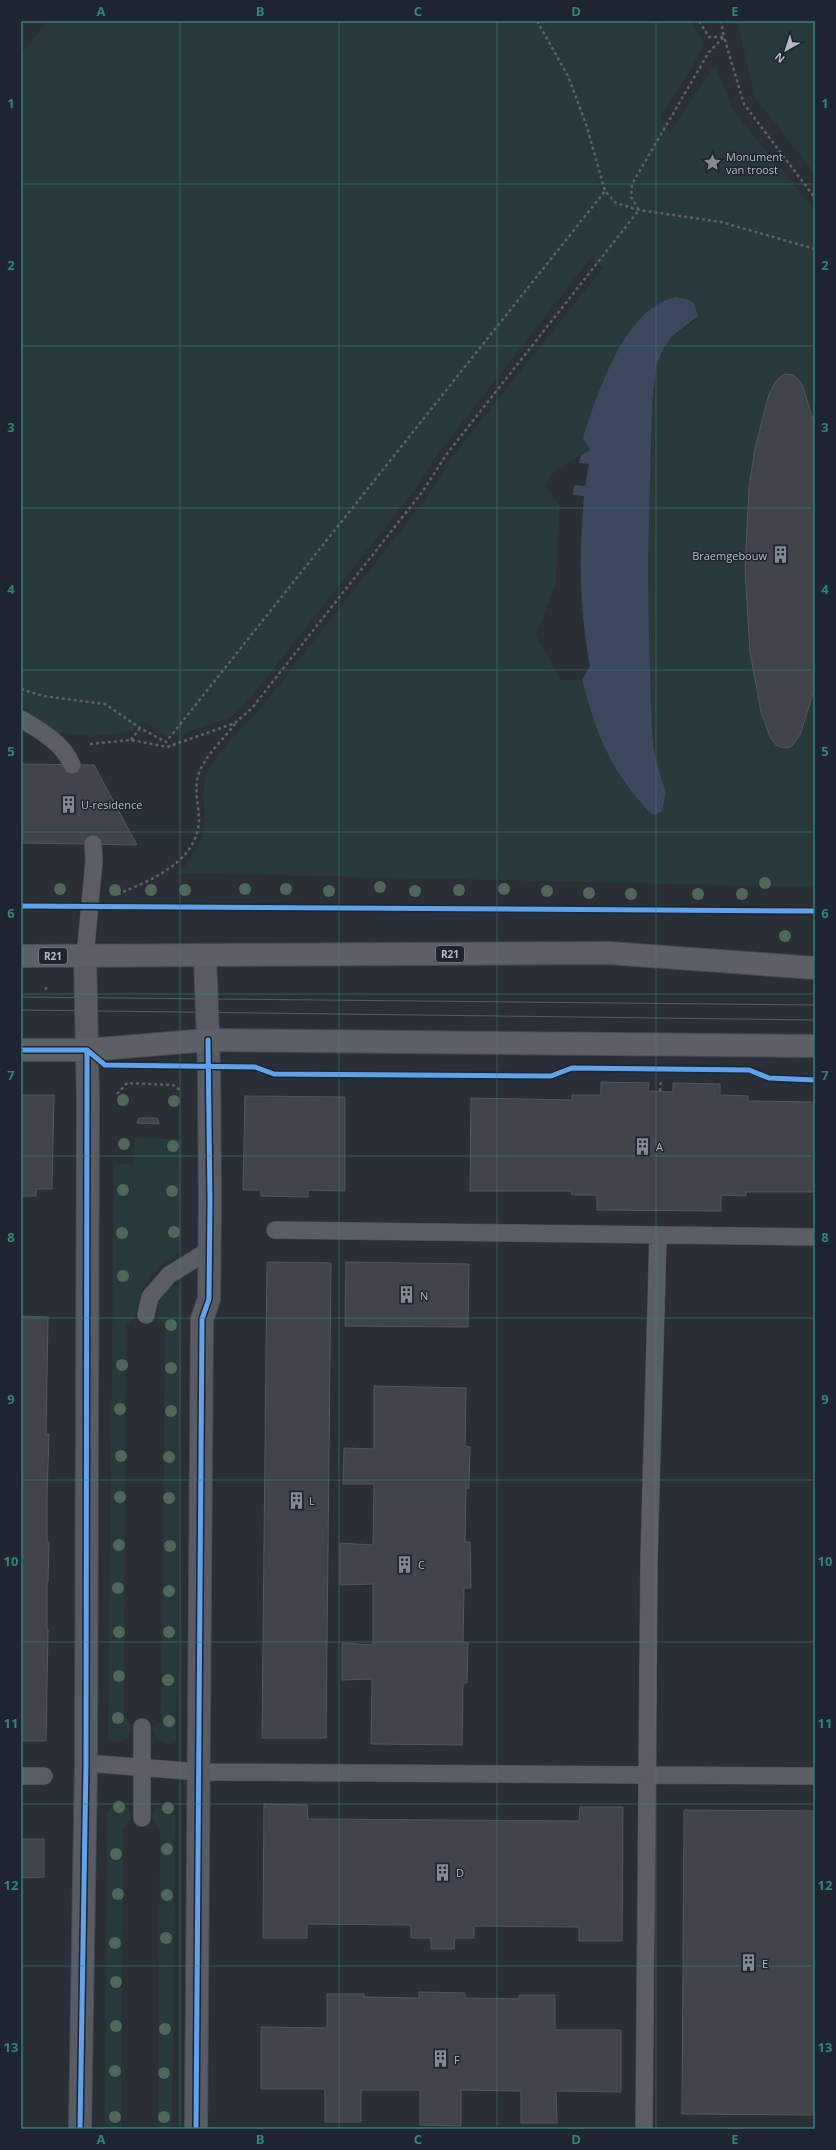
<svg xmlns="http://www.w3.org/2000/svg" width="836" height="2150" font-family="'Open Sans',sans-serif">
	<rect width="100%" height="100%" fill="#2a2f36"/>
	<path fill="#28393b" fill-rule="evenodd" d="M48,21H691L704,43L692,68L661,115L670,132L715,64L733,110L815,211V887L177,873C183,870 187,863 191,857C216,826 198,809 205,778C210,761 242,726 256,714L428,496L451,458L603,268L595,262L593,255L440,451L417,487L246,703L231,717L179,735L165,736L145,721L130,732L94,736L54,732L21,710V54ZM676,297L687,299L694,303L696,320L671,337L664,346L656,367L652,405L648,565L649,634L652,732L655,757L666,793L662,811L655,815L651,814C609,770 598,737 582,680H560L536,635L556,583L559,505L545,486L556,469L590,450L597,395L610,364L620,347Z
		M737,21H815V174L755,98Z
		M134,1138L182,1139L181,1241L179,1250L174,1257L159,1268L142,1289L136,1314L126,1327L124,1717L133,1727C130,1737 124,1742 114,1742L108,1738L114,1163L133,1165Z
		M173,1284L178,1286L182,1291L176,1739L169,1744L158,1739L152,1727L161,1722L165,1327L157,1315L159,1302Z
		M118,1800L128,1807L131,1817L123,1830L121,2129H105L107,1815L108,1810Z
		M164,1804L170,1805L175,1812L172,2129H158L160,1831L152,1816L158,1807Z"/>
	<path fill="#3b485e" d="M676,297L687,299L694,303L698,316L671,337L664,347L656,367L652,405L648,565L649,634L652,732L655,757L666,793L662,811L655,815L651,814C609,769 598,738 582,680L590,666C579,608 579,555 584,496L573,495L574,485L585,486L589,464L579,463L581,455L590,450L583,438C598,393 623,309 676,297Z"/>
	<path fill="#41454b" stroke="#52565d" d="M784,374L794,375L802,384L815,426V687L800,735L792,746L787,748L777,746L770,737L761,712L750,652L745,569L749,487L755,448L769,394L776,381Z
		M21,764L94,765L137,845L21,843Z
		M601,1082L649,1083L648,1091L673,1092V1083L720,1084V1095L748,1096V1101L815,1102V1192H746V1196L721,1195V1211L597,1210V1195H572L571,1191H470L471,1098L572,1100V1095H601Z
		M21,1095H54L52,1189H36V1196H21Z
		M245,1096L345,1097V1191L308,1190V1197L261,1196V1190H243Z
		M139,1118H157L159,1124L137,1123Z
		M267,1262L331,1263L326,1738H262Z
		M346,1262L469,1264L468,1327L345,1326Z
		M21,1316L48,1317L46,1434H49L47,1493V1542H49L48,1582H47V1630H48L46,1741H21Z
		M374,1386L466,1388L465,1446L470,1447L469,1488H466L465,1542H470L471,1588H464L463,1642L468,1643L467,1683H463L462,1745L371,1744L372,1679L342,1680V1643L373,1645V1584L340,1585V1543L373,1545L374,1484H343L344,1448L374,1449Z
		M264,1804L307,1805L308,1819L579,1821L580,1807H623L622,1941H579V1927L474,1926V1938H455L454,1949H431V1938H411V1925L307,1924V1938H263Z
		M684,1810L815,1811V2115L682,2114Z
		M21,1826V1839H44V1877L21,1878Z
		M419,1992L465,1993V1998L519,1999V1995H555V2030H621V2092L556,2091L557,2123H521V2091L461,2090V2126L420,2125V2090H361V2122H325V2089H261V2027L327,2028V1994H364V1997L419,1998Z"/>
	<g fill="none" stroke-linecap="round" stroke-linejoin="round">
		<defs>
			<path id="lane" d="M21,719C40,730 63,743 72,765
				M85,957L94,861L93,844
				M275,1230L815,1237
				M146,1315L150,1297L169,1275L208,1251
				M86,1763L199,1772L815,1776
				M21,1776H44
				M142,1818V1727
				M644,2129L649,1560L658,1235"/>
			<path id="secondary" d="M80,2129L86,1763L88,1099L85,957
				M196,2129L202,1319L209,1299L210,1202L209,1067L205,955"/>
			<path id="primary" d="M21,956L609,953L815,968
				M21,1050H87L208,1040L815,1046"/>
		</defs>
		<use href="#lane" stroke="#484b51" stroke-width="18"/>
		<use href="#secondary" stroke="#484b51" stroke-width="24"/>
		<use href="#primary" stroke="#484b53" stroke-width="24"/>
		<path stroke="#5d6268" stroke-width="2.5" stroke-dasharray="3 3" stroke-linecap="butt" d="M537,21L568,76L586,124L605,191L616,203L639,210L721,222L815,249
			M699,21L709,37H724L744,104L815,198
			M21,689L43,696L105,704L140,728L166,742L605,191
			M131,740L140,728
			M90,744L131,740L167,747L235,723L252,708L423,491L446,455L639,210L631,197L632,184L709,52L724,37L721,21
			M118,894C151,880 196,863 199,821C199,807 194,790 198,776C204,756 223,740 235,724
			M46,990V984
			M660,1091L661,1080
			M117,1094L127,1083L173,1085L181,1091"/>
		<use href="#lane" stroke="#5a5d64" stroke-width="17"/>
		<use href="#secondary" stroke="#585c62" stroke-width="22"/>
		<use href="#primary" stroke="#5c6066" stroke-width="22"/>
		<path stroke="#585c62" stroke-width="1" d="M21,997L815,1005
			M21,1010L815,1020"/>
		<defs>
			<path id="cycleway" d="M21,906L815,911
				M21,1050H87L105,1065L255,1067L274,1074L551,1076L572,1068L749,1070L769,1078L815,1080
				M80,2129L86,1763L87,1050
				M196,2129L202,1319L209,1299L210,1202L208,1040"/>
		</defs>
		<use href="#cycleway" stroke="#1e2530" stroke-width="8"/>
		<use href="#cycleway" stroke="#60a3ed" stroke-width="5"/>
	</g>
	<g fill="#4f675a">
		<circle cx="765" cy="883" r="6"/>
		<circle cx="380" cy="887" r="6"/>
		<circle cx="60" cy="889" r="6"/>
		<circle cx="245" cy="889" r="6"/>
		<circle cx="286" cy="889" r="6"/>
		<circle cx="504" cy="889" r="6"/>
		<circle cx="115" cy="890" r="6"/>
		<circle cx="151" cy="890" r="6"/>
		<circle cx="185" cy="890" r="6"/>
		<circle cx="459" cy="890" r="6"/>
		<circle cx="329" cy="891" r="6"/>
		<circle cx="415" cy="891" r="6"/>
		<circle cx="547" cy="891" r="6"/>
		<circle cx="589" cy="893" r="6"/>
		<circle cx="631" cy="894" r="6"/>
		<circle cx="698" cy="894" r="6"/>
		<circle cx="742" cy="894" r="6"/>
		<circle cx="785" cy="936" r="6"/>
		<circle cx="123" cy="1100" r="6"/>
		<circle cx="174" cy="1101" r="6"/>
		<circle cx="124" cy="1144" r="6"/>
		<circle cx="173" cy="1146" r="6"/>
		<circle cx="123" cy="1190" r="6"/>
		<circle cx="172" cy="1191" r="6"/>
		<circle cx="174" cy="1232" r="6"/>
		<circle cx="122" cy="1233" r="6"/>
		<circle cx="123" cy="1276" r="6"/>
		<circle cx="171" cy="1325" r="6"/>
		<circle cx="122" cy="1365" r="6"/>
		<circle cx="171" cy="1368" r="6"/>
		<circle cx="120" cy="1409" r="6"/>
		<circle cx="171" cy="1411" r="6"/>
		<circle cx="121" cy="1456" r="6"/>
		<circle cx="169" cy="1457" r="6"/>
		<circle cx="120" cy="1497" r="6"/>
		<circle cx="169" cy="1498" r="6"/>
		<circle cx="119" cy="1545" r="6"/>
		<circle cx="170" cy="1546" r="6"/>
		<circle cx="118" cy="1588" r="6"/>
		<circle cx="169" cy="1591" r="6"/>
		<circle cx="119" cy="1632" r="6"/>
		<circle cx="169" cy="1632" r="6"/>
		<circle cx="119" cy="1676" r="6"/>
		<circle cx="168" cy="1680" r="6"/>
		<circle cx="118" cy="1718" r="6"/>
		<circle cx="169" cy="1721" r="6"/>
		<circle cx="119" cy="1807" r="6"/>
		<circle cx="168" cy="1808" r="6"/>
		<circle cx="167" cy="1849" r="6"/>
		<circle cx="116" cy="1854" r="6"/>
		<circle cx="118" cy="1894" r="6"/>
		<circle cx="167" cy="1895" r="6"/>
		<circle cx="166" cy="1938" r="6"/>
		<circle cx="115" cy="1943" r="6"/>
		<circle cx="116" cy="1982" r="6"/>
		<circle cx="116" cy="2026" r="6"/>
		<circle cx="165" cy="2029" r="6"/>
		<circle cx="115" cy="2071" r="6"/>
		<circle cx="164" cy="2073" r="6"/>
		<circle cx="115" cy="2117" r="6"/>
		<circle cx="164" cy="2117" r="6"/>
	</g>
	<path fill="none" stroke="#308480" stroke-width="1" stroke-opacity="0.55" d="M180,21V2129M339,21V2129M497,21V2129M656,21V2129M21,184H815M21,346H815M21,508H815M21,670H815M21,832H815M21,994H815M21,1156H815M21,1318H815M21,1480H815M21,1642H815M21,1804H815M21,1966H815"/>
	<defs>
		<symbol id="sight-bare" viewBox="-9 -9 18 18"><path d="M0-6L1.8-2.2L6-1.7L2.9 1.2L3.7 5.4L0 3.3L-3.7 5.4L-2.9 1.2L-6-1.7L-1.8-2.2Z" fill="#848a94" stroke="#1e2530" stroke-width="2.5" paint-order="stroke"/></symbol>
		<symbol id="building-bare" viewBox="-9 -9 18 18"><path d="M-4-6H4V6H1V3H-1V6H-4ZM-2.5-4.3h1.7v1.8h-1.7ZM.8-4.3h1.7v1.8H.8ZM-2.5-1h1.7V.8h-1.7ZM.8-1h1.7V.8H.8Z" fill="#848a94" stroke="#1e2530" stroke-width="2.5" paint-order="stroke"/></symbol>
	</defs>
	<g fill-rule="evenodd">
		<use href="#sight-bare" x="700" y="150" width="25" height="25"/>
		<use href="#building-bare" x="768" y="542" width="25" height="25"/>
		<use href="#building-bare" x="56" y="792" width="25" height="25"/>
		<use href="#building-bare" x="630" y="1134" width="25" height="25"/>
		<use href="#building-bare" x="394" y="1282" width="25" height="25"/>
		<use href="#building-bare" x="284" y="1488" width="25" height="25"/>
		<use href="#building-bare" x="392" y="1552" width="25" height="25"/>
		<use href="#building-bare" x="430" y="1860" width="25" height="25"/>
		<use href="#building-bare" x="736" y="1950" width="25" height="25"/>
		<use href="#building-bare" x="428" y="2046" width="25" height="25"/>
	</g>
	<g text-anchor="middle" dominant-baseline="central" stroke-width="3" stroke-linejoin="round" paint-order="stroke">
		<g fill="#1e2530" stroke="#888e99" stroke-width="1">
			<rect x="436" y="946" width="28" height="16" rx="3"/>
			<rect x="39" y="948" width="28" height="16" rx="3"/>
		</g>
		<g font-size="10" font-weight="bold" fill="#b5bbc6">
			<text x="450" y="954">R21</text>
			<text x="53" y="956">R21</text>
		</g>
		<g font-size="11" fill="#b5bbc6" stroke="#1e2530" text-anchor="start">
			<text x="726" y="156">Monument<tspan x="726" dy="13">van troost</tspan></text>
			<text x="767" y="555" text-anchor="end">Braemgebouw</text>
			<text x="81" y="804">U-residence</text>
			<text x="656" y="1146">A</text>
			<text x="420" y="1295">N</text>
			<text x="309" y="1500">L</text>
			<text x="418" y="1564">C</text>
			<text x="456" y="1872">D</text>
			<text x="762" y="1963">E</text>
			<text x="454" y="2059">F</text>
		</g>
	</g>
	<rect width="836" height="2150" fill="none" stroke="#1e2530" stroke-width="44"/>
	<g transform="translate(786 50) rotate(219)" stroke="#1e2530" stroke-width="3" paint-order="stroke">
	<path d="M0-3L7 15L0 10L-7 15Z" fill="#b5bbc6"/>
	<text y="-6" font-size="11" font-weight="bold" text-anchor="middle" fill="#b5bbc6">N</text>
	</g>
	<rect x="22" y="22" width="792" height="2106" fill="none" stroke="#308480" stroke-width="1.5"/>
	<g font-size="13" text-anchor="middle" font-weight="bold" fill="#308480">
		<text x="101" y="16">A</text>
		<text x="260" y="16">B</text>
		<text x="418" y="16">C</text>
		<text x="576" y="16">D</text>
		<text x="735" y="16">E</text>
		<text x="11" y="108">1</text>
		<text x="825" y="108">1</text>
		<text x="11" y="270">2</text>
		<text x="825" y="270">2</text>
		<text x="11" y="432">3</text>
		<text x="825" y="432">3</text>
		<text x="11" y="594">4</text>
		<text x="825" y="594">4</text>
		<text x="11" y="756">5</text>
		<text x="825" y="756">5</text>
		<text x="11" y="918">6</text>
		<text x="825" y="918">6</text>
		<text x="11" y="1080">7</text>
		<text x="825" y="1080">7</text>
		<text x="11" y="1242">8</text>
		<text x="825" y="1242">8</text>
		<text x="11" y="1404">9</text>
		<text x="825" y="1404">9</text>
		<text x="11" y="1566">10</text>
		<text x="825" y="1566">10</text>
		<text x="11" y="1728">11</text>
		<text x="825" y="1728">11</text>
		<text x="11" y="1890">12</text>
		<text x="825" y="1890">12</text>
		<text x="11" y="2052">13</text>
		<text x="825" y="2052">13</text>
		<text x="101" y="2144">A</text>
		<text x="260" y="2144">B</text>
		<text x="418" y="2144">C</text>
		<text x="576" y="2144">D</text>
		<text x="735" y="2144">E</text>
	</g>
</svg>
